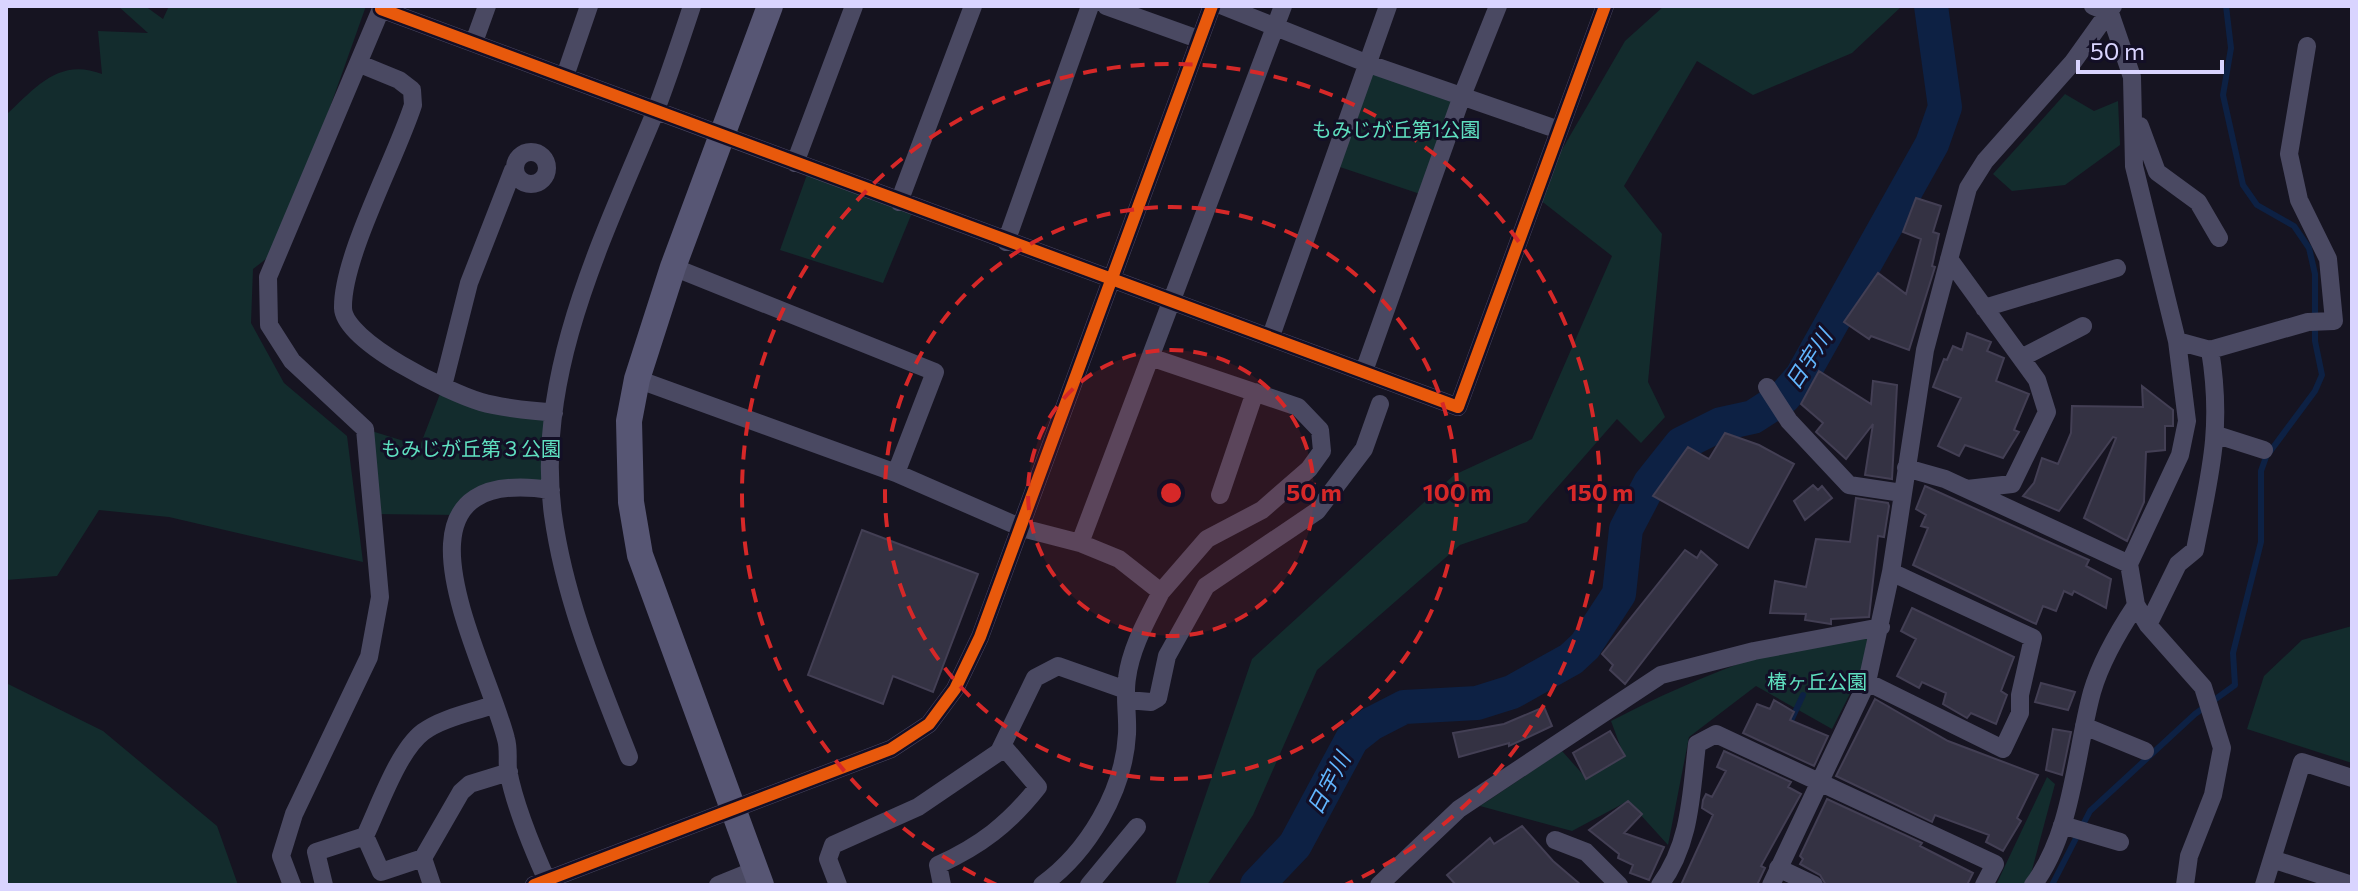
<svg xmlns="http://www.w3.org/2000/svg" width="2358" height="891" font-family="Commissioner,'Noto Sans JP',sans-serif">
	<rect width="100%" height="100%" fill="#161421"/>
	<path fill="#132c2d" d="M118,6H145L163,19L169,6H366L280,248L253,269L251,323L284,383L347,436L363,562L169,517L99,510L57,576L6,580V115C35,88 59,57 102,74L98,31L148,33Z
		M1664,6H1902L1852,53L1753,95L1697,61L1624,186L1662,234L1648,382L1665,417L1641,443L1617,419L1527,522L1460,545L1317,670L1253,815L1207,885H1175L1252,659L1454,475L1532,439L1612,256L1535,196L1625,41Z
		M1366,63L1462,96L1426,196L1331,164Z
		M2065,94L2094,111L2118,101L2120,145L2065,185L2012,191L1993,174Z
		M809,169L914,208L883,283L780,250Z
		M443,386L554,413L551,490L500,489L459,515L373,514L365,429L420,446Z
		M2352,626V763L2247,729L2264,676L2302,640Z
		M1868,635L1861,672L1832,729L1756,686L1689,737L1668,845L1628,801L1572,831L1480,806L1562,751L1587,779L1624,756L1611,721C1657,697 1704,676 1752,659C1788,646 1831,643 1868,635Z
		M6,683L103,731L217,826L238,885H8Z
		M2047,777L2055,784L2028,885H1996Z"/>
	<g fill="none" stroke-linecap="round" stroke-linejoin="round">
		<path stroke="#0d2144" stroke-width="6" d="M1789,725L1803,695
			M2052,885L2090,811L2195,714L2235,685L2233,653L2261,542V471L2266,457L2315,391L2322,375L2315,341V274L2309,248L2294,226L2257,205L2243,185L2223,95L2231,48L2226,6"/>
		<path stroke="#0d2144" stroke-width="34" d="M1257,885L1295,845L1352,739L1371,724L1404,707L1477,703L1512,692L1571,659L1585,646L1619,594L1626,529L1650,483L1681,444L1721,424L1753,417L1784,397L1802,376L1932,144L1945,107L1931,6"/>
	</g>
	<path fill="#343243" stroke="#433f54" stroke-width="2" d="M1916,198L1941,206L1933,232L1939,234L1932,266L1935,267L1909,350L1871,336L1869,339L1844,322L1878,273L1906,294L1921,239L1903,232Z
		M1967,333L1991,342L1987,351L2004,358L1996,381L2029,394L2014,430L2019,432L2003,458L1965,445L1959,456L1938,446L1961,398L1933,387L1944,359L1947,360L1953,346L1962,350Z
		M1819,371L1871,404L1873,381L1897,385L1892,479L1865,475L1873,424L1846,459L1816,432L1823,423L1801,404Z
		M2142,386L2173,410V426H2165V450L2146,452L2144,502L2127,541L2084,518L2116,438L2113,437L2059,511L2023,496L2034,483L2042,458L2058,464L2071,433L2072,406L2143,407Z
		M1725,433L1759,445L1794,464L1748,548L1653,496L1688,447L1709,459Z
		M1813,485L1818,490L1822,486L1832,498L1805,520L1794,501Z
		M1925,486L2089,560L2086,566L2111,579L2106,608L2074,591L2072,595L2064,591L2056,611L2043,606L2036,624L1913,565L1928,528L1921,526L1926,515L1916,509Z
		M1856,498L1888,503L1889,506L1884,537L1878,536L1869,617L1831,619V624L1805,620L1806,614L1770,613L1775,581L1806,587L1816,539L1850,542Z
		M862,530L978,574L933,692L893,676L883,704L808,675Z
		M1685,550L1697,558L1701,551L1717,565L1625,684L1610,670L1613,665L1602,654Z
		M1912,608L2014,657L2001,691L2007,695L1996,724L1971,713L1967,718L1943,704L1946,693L1922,682L1919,688L1897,676L1916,639L1901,631Z
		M2041,683L2075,692L2068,710L2035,702Z
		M1875,699L1948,741L2038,775L2017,818L2021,821L2003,851L1986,842L1989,835L1935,815L1932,822L1836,776Z
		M1774,700L1794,712L1790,720L1828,736L1814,766L1743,733L1757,704L1770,709Z
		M1544,707L1552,726L1509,746V743L1459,757L1453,733L1504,724Z
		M2053,729L2071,732L2062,775L2046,770Z
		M1610,731L1625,756L1586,779L1573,753Z
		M1724,751L1791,782L1788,787L1801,794L1761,866L1765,868L1757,885H1681L1713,815L1702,808L1703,800L1706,794L1712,797L1726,771L1717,767Z
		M1827,799L1922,843L1920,846L1973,873L1967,885H1826L1820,875L1800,864L1803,859L1800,856Z
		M1628,801L1642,814L1624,833L1664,847L1649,880L1630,873L1633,865L1618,858L1619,854L1589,830Z
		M1522,826L1553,861L1581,885H1456L1447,875L1490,838L1494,844Z"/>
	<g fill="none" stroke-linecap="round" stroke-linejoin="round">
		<path stroke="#4a4962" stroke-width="18" d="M382,6L381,9L1458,407L1605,6
			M1106,6L1198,39
			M1223,6L1366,63L1559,130
			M2093,6L2110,13L2132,77L2134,166L2177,341L2187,421L2180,455L2129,564L2136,605L2148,625L2203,687L2222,748L2213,795L2189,856L2185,885
			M474,42L487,6
			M360,64L399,80L412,90L413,105C396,158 342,257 343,308C344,342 450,393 481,402C505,409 529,410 554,413
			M565,76L589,6
			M2140,126L2157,172L2198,202L2219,238
			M515 168a16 16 0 1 1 32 0a16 16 0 1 1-32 0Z
			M795,163L854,6
			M899,202L973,6
			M1006,242L1090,6
			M1949,259L2037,380L2047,412L2012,484L1967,489
			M1984,308L2117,268
			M1271,336L1388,6
			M2177,341L2210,350L2308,322L2334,321L2328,259L2299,200L2289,154L2307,46
			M1153,358L1298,407L1320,430L1322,451L1309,469L1262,510L1207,539L1161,592
			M2021,358L2083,326
			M1364,371L1462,96L1498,6
			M637,379L896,473L935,372L673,267
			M443,386L469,283L513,170
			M1767,387L1789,421L1849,485L1902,493
			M2217,435L2264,450
			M1906,468L1945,479L2129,564
			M896,473L1022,528L1080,543
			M1220,495L1255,392
			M2148,625L2178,564L2195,550C2210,474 2223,428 2210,350
			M1867,682L2003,749L2020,713V695L2033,638L1891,572
			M1127,700L1151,702L1158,698L1167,656L1206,586L1317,511L1364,449L1380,404
			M2084,726L2145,751
			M629,757C598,678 565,601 553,515C534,376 602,240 654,115C668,79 680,42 692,6
			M2062,825L2120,842
			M1555,840L1586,852L1619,885
			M423,858L461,792L470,784L509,772
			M2272,859L2352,885
			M1778,868L1814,885
			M292,885L281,856L294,814L369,657L380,597L365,429L292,361L269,325L268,277L381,9
			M324,885L316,852L365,836
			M432,885L423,858L381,872L365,836C379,807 398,751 423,732C442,718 470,713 493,705
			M534,885L891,749L929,724L955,689L980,637L1212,6
			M549,885C533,850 515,808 508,770C507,760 509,749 506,739C486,659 372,463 551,490
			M718,885L755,870
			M838,885L828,859L833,845L918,807L999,752L1035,678L1058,666L1126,690
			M942,885L938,865C980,846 1009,824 1038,787L1003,746
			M1042,885C1088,852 1124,791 1127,734C1128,715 1124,696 1127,678C1131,647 1147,620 1161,592L1119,559L1080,543L1283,6
			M1089,885L1137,827
			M1379,885L1459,809L1661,675L1754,651L1881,627
			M1660,885C1691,843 1691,794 1697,744L1716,734L1995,864L1984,885
			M1771,885L1867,682L1891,572L1925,350L1968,188L1985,161L2073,62L2113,6
			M2033,885C2073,832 2075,754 2092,692C2101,661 2118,632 2136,605
			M2264,885L2302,762L2352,778"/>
		<path stroke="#575674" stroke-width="26" d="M761,885L640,555L631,502L629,421L637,379L673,267L770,6"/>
		<defs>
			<path id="cycleway" d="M382,6L381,9L1458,407L1605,6
				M534,885L891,749L929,724L955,689L980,637L1212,6"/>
		</defs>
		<use href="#cycleway" stroke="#130f26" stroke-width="17"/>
		<use href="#cycleway" stroke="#e8590c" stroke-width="12"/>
	</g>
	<circle cx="1171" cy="493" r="143" fill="#d62828" fill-opacity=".12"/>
	<g fill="none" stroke="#d62828" stroke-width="4" stroke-dasharray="14 10">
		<circle cx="1171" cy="493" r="143"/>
		<circle cx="1171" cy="493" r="286"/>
		<path d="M997 885A429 429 0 1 1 1345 885"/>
	</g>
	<g text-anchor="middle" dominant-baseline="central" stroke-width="6" stroke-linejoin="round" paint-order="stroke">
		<g font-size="20" fill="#5fe0c0" stroke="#130f26">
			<text x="1396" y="129">もみじが丘第1公園</text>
			<text x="471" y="448">もみじが丘第３公園</text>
			<text x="1817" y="681">椿ヶ丘公園</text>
		</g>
		<g font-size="22" font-style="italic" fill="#62b6ff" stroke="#130f26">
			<text transform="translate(1808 359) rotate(-57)">日宇川</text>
			<text transform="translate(1328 783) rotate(-62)">日宇川</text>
		</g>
	</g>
	<circle cx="1171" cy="493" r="12" fill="#d62828" stroke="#130f26" stroke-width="4"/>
	<g font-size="24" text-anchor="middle" font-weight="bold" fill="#d62828" stroke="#130f26" stroke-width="6" stroke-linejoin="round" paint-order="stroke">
		<text x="1314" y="501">50 m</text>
		<text x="1457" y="501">100 m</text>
		<text x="1600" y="501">150 m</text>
	</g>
	<rect width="2358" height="891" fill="none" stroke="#d9d4ff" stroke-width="16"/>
	<path d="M2078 60v12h144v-12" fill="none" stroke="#d9d4ff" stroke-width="4"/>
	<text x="2090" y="60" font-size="24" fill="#d9d4ff" stroke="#130f26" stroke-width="6" paint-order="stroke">50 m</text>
</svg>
